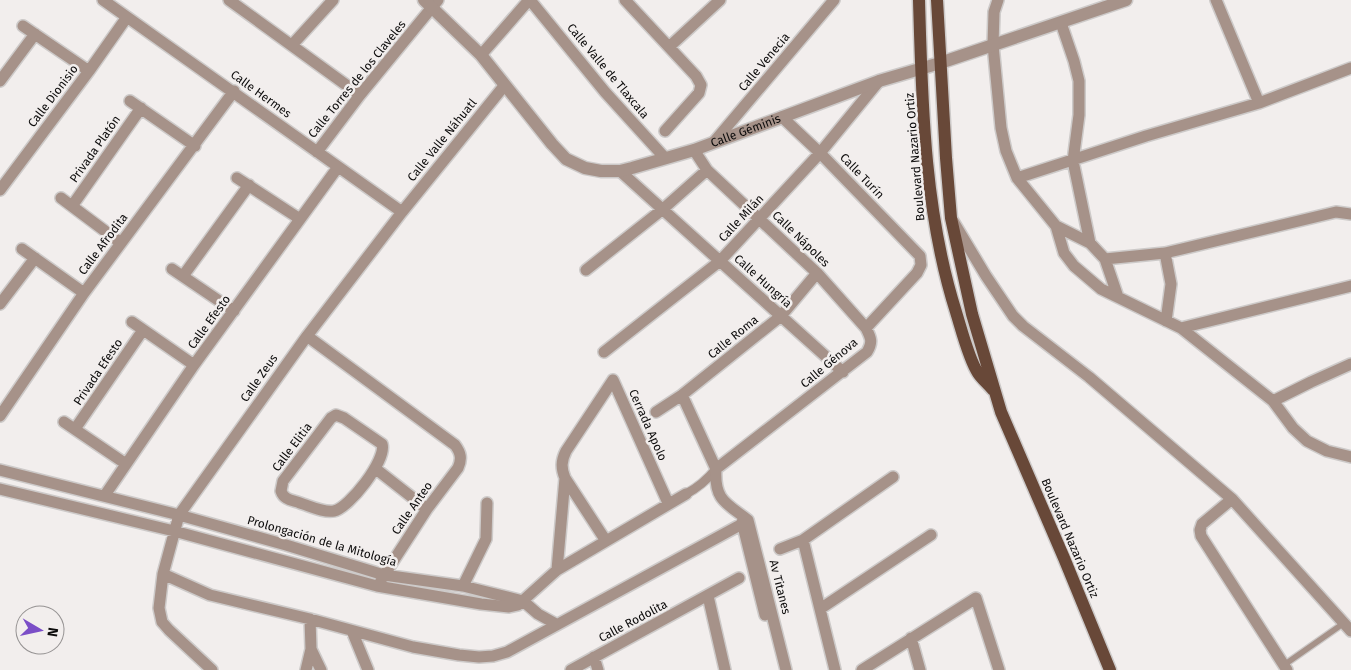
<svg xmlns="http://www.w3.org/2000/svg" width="1351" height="670" font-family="'Fira Sans',sans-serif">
	<rect width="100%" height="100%" fill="#f2eeed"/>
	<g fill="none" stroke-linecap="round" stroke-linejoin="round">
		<defs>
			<path id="service" d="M1284,665L1344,623"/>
			<path id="pedestrian" d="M686,494C699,487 707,480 716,469"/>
			<path id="minor" d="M103,0L402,212
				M229,0L360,95
				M530,0L605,92L665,158
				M625,0L696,76L701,85L699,93L665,131
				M998,0L994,12L993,45L1001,128L1006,151L1017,178L1056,226L1090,243L1105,259
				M1216,0L1259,103
				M1061,23L1074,61L1079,81V115L1073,161L1090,243
				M23,26L89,71
				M292,45L333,0
				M669,47L720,0
				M481,55L529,0
				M0,81L35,34
				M130,101L195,146
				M782,117L820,153L920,256L921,265L917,273L866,328
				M714,142L834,0
				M694,150L707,170L817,273L866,328C871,338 873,342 867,352L716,469
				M317,152L360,95L438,0
				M620,171L843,372
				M237,178L300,219
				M1017,178L1146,136L1259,103L1351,68
				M0,190L89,71L127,17
				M61,198L121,243
				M72,206L141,108
				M953,221L986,276L1013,316L1023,326L1089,377L1232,499L1351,631
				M1056,226L1064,253L1074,266L1101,289L1181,328L1273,401L1293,428L1307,441L1327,451L1351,457
				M22,249L84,293
				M1165,253L1171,284L1166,321
				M172,269L234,311
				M586,270L663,209L707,170
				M183,276L249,185
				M1118,297L1105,259L1165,253L1336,212L1351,214
				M0,304L35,258
				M132,322L194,365
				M1181,328L1351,286
				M307,336L455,445C461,453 462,459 458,468L427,509L381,580
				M604,352L720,261L820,153L879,81
				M613,380L668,503
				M682,395L716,469C714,500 726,503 748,520L786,670
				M1273,401L1311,382L1351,364
				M656,412L682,395L781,316L817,273
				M336,415L344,418L382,444C387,460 349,508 334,511C324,513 310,506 300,503C292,500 284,500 281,491L283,481L331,418Z
				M0,416L84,293L234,91
				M64,422L126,464
				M75,429L143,330
				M376,469L427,509
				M0,470L179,515L286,545L384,575L463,586L523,601L538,614L556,624
				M0,489L174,531L377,586L481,604L509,607L518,605L557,570L686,494
				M105,495L194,365L338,167
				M1232,499L1202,524L1200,530L1201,536L1287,670
				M742,522L765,615
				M803,540L835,670
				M606,541L565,478C561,468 561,461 566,451L613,380
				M780,549L803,540L893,477
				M557,570L565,478
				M163,574L210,595L310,619L413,647L459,655L479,657L493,656L507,652L742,524
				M463,586L486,539L487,503
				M708,596L725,670
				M820,609L931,535
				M352,631L368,670
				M911,638L920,670
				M311,649L321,670
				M594,657L598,670
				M212,670L169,630L162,622L159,608L163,574L179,515L307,336L402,212L504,86
				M306,670L311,649L310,619
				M571,670L739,578
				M862,670L976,598L999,670"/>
			<g id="tertiary">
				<path id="s1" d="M424,0L481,55L552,144L566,159L585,168L601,171H620L632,168L694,150L879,81L940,63L1126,0"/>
			</g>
			<path id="primary" d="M919,0C922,105 924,211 956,312C961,328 969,360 978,373C982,379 988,384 993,390
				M937,0L946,158L951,218L972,314L1001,412L1064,558L1110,670"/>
		</defs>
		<use href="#service" stroke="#cdcac9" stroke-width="8"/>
		<use href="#pedestrian" stroke="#cdcac9" stroke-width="11"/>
		<use href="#minor" stroke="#cdcac9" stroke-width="14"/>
		<use href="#tertiary" stroke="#cdcac9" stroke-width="15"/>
		<use href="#primary" stroke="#cdcac9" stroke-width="15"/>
		<use href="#service" stroke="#a69289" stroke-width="5.5"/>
		<use href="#pedestrian" stroke="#a69289" stroke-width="9"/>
		<use href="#minor" stroke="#a69289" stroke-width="11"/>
		<use href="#tertiary" stroke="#a69289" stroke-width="12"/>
		<use href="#primary" stroke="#684838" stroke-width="12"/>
	</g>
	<g text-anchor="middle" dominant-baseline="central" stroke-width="5" stroke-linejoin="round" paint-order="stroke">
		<g font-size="12" fill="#0c0b0b" stroke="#f2eeed">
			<text transform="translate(764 62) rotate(-50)">Calle Venecia</text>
			<text transform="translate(608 71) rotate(50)">Calle Valle de Tlaxcala</text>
			<text transform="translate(357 79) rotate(-51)">Calle Torres de los Claveles</text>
			<text transform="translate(261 94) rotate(36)">Calle Hermes</text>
			<text transform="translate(53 96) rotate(-53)">Calle Dionisio</text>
			<text stroke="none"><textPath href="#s1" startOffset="402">Calle Géminis</textPath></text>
			<text transform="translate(442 140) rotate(-51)">Calle Valle Náhuatl</text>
			<text transform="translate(95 149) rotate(-55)">Privada Platón</text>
			<text transform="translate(915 157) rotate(-95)">Boulevard Nazario Ortiz</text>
			<text transform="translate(862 176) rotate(46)">Calle Turín</text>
			<text transform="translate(741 218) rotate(-47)">Calle Milán</text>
			<text transform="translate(801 239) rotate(44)">Calle Nápoles</text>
			<text transform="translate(103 244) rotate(-53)">Calle Afrodita</text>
			<text transform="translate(763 281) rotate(42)">Calle Hungría</text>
			<text transform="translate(209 322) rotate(-54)">Calle Efesto</text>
			<text transform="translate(733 337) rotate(-39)">Calle Roma</text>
			<text transform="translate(829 363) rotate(-40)">Calle Génova</text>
			<text transform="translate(98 372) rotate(-56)">Privada Efesto</text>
			<text transform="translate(259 378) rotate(-55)">Calle Zeus</text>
			<text transform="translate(648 425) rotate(66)">Cerrada Apolo</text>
			<text transform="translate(292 447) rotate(-53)">Calle Elitia</text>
			<text transform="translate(412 508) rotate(-55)">Calle Anteo</text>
			<text transform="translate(1070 538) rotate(67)">Boulevard Nazario Ortiz</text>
			<text transform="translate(322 541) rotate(16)">Prolongación de la Mitología</text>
			<text transform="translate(780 587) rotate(76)">Av Titanes</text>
			<text transform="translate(633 621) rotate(-28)">Calle Rodolita</text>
		</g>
	</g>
	<g transform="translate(40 630) rotate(99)"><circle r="24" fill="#f2eeed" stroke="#969393"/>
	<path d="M0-4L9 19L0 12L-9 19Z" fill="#7b4ec7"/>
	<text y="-8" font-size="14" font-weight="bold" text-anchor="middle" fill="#0c0b0b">N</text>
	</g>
</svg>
